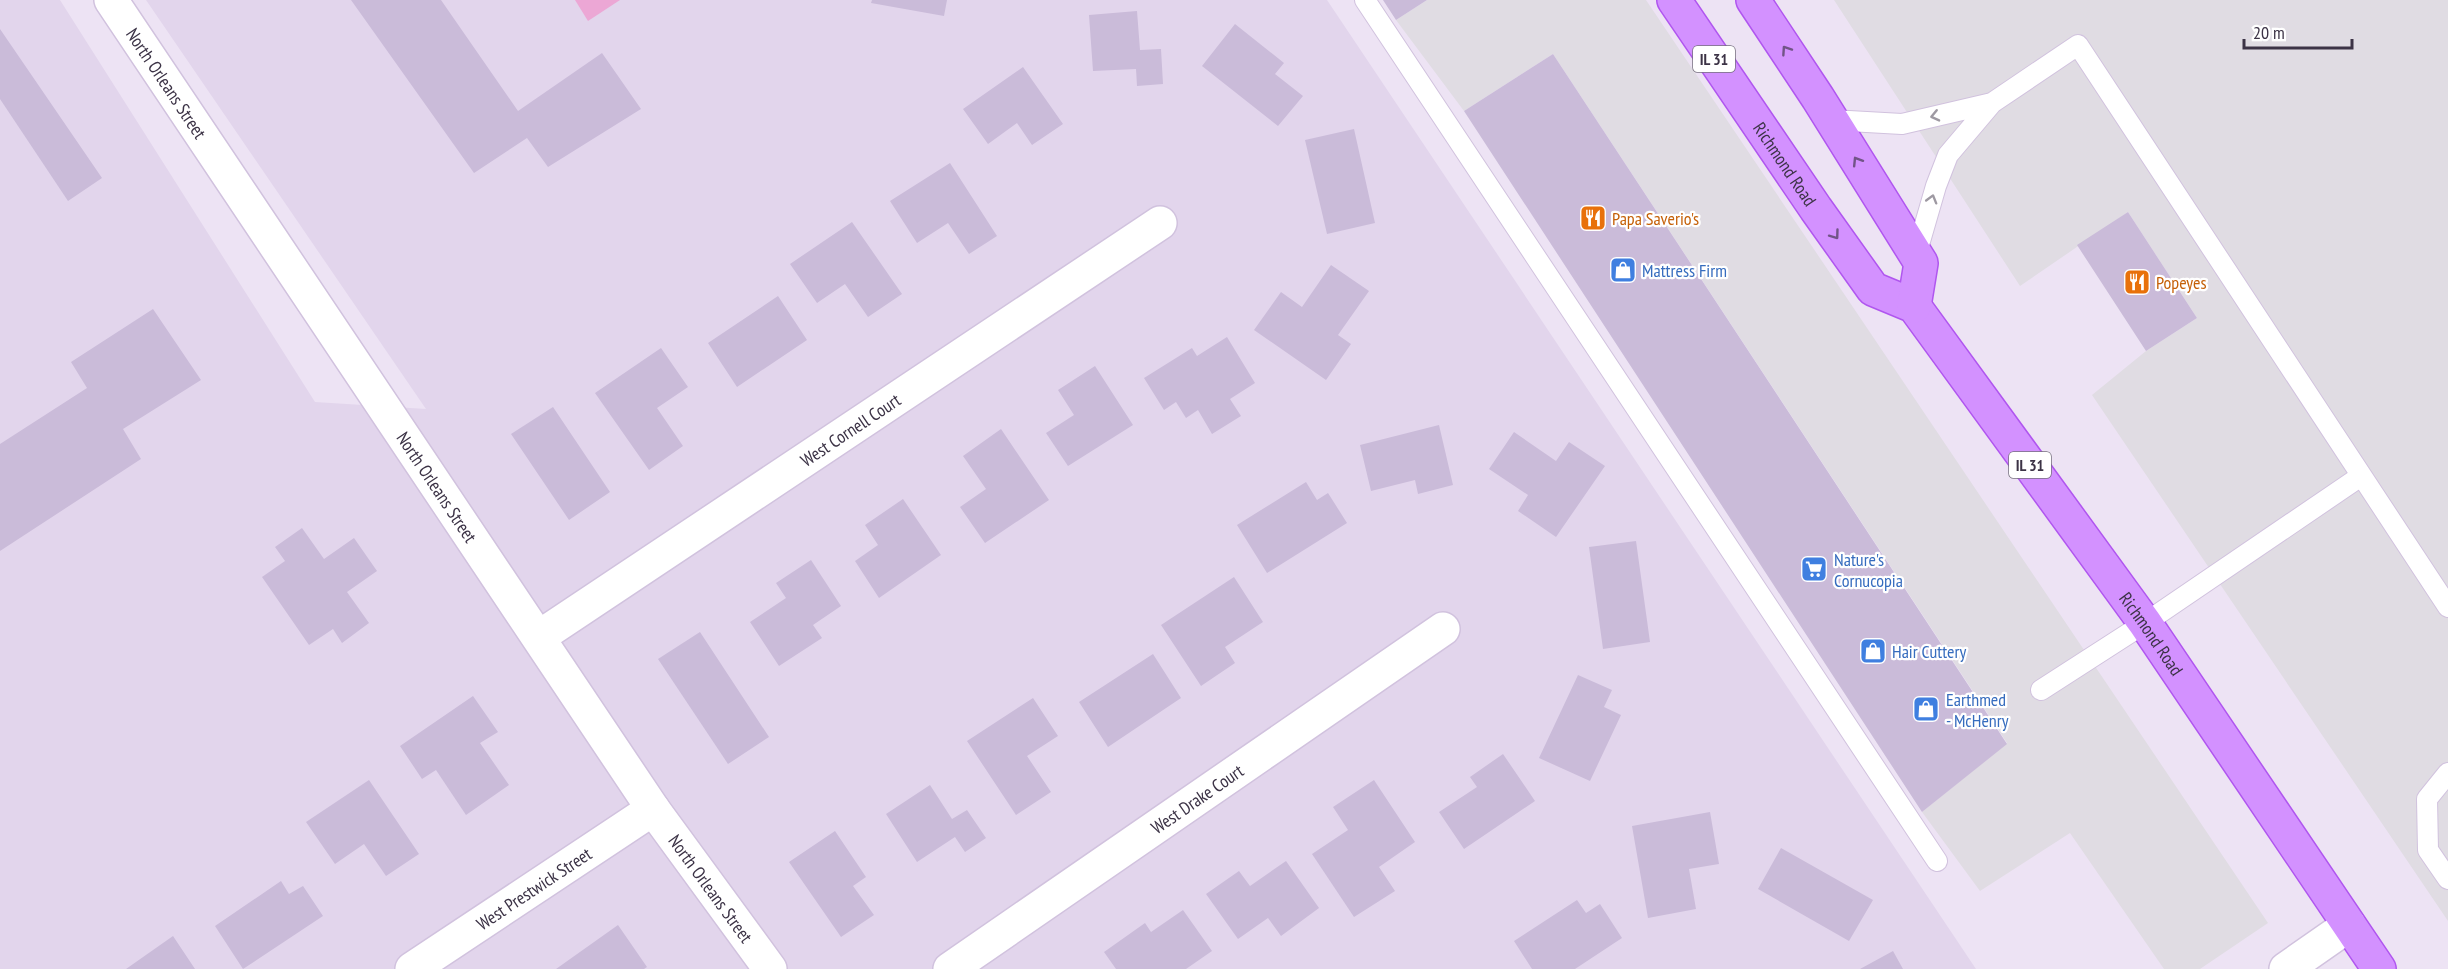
<svg xmlns="http://www.w3.org/2000/svg" width="2448" height="969" font-family="'PT Sans Narrow',sans-serif">
	<rect width="100%" height="100%" fill="#ede3f4"/>
	<path fill="#e2d5ec" d="M0,0H60L315,402L426,409L146,0H1327L1976,969H0Z"/>
	<path fill="#eca7d5" d="M575,0H620L588,21Z"/>
	<path fill="#e0dce3" d="M1427,0H1646L2268,923L2200,969H2164L2070,833L1980,891L1922,812L2007,743L1553,54L1464,111L1396,20Z
		M1834,0H2448V921L2092,395L2146,351L2197,318L2128,212L2020,286Z"/>
	<path fill="#cabbd9" d="M351,0H441L518,111L602,53L641,109L548,167L527,138L474,173Z
		M872,0H947L944,16L871,3Z
		M1383,0H1427L1396,20Z
		M1137,11L1140,50L1161,49L1163,84L1137,86L1136,69L1093,71L1089,15Z
		M1235,24L1284,63L1275,74L1303,96L1278,126L1202,66Z
		M0,29L102,178L68,201L0,99Z
		M1553,54L2007,744L1922,812L1464,111Z
		M1023,67L1063,124L1032,145L1017,123L988,144L963,109Z
		M1354,129L1375,223L1327,234L1305,140Z
		M950,163L997,236L969,254L948,223L917,243L890,201Z
		M2128,212L2197,318L2146,351L2077,245Z
		M852,222L902,294L868,317L845,284L817,303L790,264Z
		M1331,265L1369,291L1338,335L1351,344L1326,380L1254,330L1281,292L1302,307Z
		M778,296L807,340L737,387L708,343Z
		M153,309L201,380L123,429L141,459L0,551V444L87,388L71,362Z
		M1227,337L1255,383L1230,399L1241,416L1212,434L1198,410L1186,418L1176,402L1164,410L1144,378L1192,348L1197,356Z
		M661,348L688,387L657,408L683,446L649,470L595,393Z
		M1095,366L1133,425L1068,466L1046,433L1074,415L1058,390Z
		M553,407L610,492L569,520L511,434Z
		M1439,425L1453,485L1418,494L1415,480L1371,491L1360,445Z
		M1001,429L1049,500L985,543L960,507L986,489L963,456Z
		M1514,432L1556,461L1569,442L1605,466L1556,537L1518,511L1528,495L1489,469Z
		M1306,482L1317,500L1328,493L1347,523L1267,573L1237,525Z
		M903,499L941,555L879,598L855,561L878,545L865,525Z
		M302,528L324,559L354,538L377,571L347,592L369,623L342,643L333,629L309,645L262,577L285,561L275,547Z
		M1636,541L1650,642L1603,649L1589,547Z
		M811,560L841,606L813,625L822,638L779,666L750,622L786,598L776,583Z
		M1234,577L1263,622L1225,647L1235,663L1201,686L1161,625Z
		M700,632L769,737L728,764L658,659Z
		M1153,654L1181,698L1108,747L1079,702Z
		M1578,675L1612,690L1604,707L1621,715L1590,781L1539,758Z
		M473,696L498,732L480,743L509,785L466,815L436,770L422,779L400,746Z
		M1033,698L1058,736L1027,756L1051,792L1016,815L967,741Z
		M1503,754L1535,801L1464,849L1439,812L1477,787L1470,777Z
		M369,780L419,854L386,876L364,844L335,864L306,822Z
		M1374,780L1415,842L1379,867L1395,891L1354,917L1312,854L1348,830L1333,807Z
		M930,785L952,819L967,810L986,838L965,852L955,837L917,862L886,814Z
		M1710,812L1719,864L1689,869L1696,909L1648,918L1632,826Z
		M835,831L866,877L853,886L874,915L841,937L789,862Z
		M1781,848L1873,900L1849,941L1758,889Z
		M1286,861L1319,908L1281,936L1268,918L1238,939L1206,894L1239,871L1250,886Z
		M281,881L289,894L303,886L323,916L243,969L215,926Z
		M1577,900L1586,913L1600,904L1622,938L1575,969H1532L1514,941Z
		M1183,910L1212,951L1186,969H1116L1104,952L1145,923L1151,932Z
		M618,925L647,967L644,969H556Z
		M173,936L195,969H126Z
		M1893,951L1903,969H1860Z"/>
	<g fill="none" stroke-linecap="round" stroke-linejoin="round">
		<defs>
			<path id="lane" d="M1365,0L1937,861
				M1831,120L1902,124L1992,103
				M1916,255L1936,186L1948,155L1992,103L2078,45L2448,607
				M2041,690L2145,623L2361,476
				M2448,773L2427,799L2428,850L2448,879"/>
			<g id="street">
				<path id="s1" d="M111,0L653,809L770,969"/>
				<path id="s2" d="M539,637L1160,223"/>
				<path id="s3" d="M412,969L653,809"/>
				<path id="s4" d="M950,969L1443,629"/>
				<path d="M2286,969L2349,925"/>
			</g>
			<g id="primary">
				<path id="s5" d="M1674,0L1816,209L1873,289L1914,306L2145,623L2379,969"/>
				<path d="M1753,0L1818,98L1921,263L1914,306"/>
			</g>
		</defs>
		<use href="#lane" stroke="#d1c2de" stroke-width="22"/>
		<use href="#street" stroke="#d1c2de" stroke-width="36"/>
		<use href="#primary" stroke="#b056ef" stroke-width="36"/>
		<use href="#lane" stroke="#fff" stroke-width="20"/>
		<use href="#street" stroke="#fff" stroke-width="33"/>
		<use href="#primary" stroke="#d391ff" stroke-width="33"/>
	</g>
	<defs><path id="oneway-chevron" d="M-2-3.5L2.5 0L-2 3.5" fill="none" stroke-width="1.6" stroke-linecap="round" stroke-linejoin="round" transform="scale(1.5)"/></defs>
	<g stroke="#715487">
		<use href="#oneway-chevron" transform="translate(1786 50) rotate(-124)"/>
		<use href="#oneway-chevron" transform="translate(1857 161) rotate(-122)"/>
		<use href="#oneway-chevron" transform="translate(1835 235) rotate(54)"/>
	</g>
	<g stroke="#9e99a2">
		<use href="#oneway-chevron" transform="translate(1935 116) rotate(167)"/>
		<use href="#oneway-chevron" transform="translate(1932 199) rotate(-74)"/>
	</g>
	<defs>
		<symbol id="restaurant-square" viewBox="-11 -11 22 22"><rect x="-9" y="-9" width="18" height="18" rx="4" fill="#e8710a" stroke="#fff"/><path d="M-5-6h1v4h1v-4h1v4h1v-4h1v5L-1.5 .5V6h-2V.5L-5-1ZM5-6V6H3V1.5H1.5Q1.5-4 5-6Z" fill="#fff"/></symbol>
		<symbol id="shop-square" viewBox="-11 -11 22 22"><rect x="-9" y="-9" width="18" height="18" rx="4" fill="#3f7fe0" stroke="#fff"/><path d="M-5-2.5h2.3a2.7 3.5 0 0 1 5.4 0H5L5.5 6h-11ZM-1.5-2.5h3a1.5 2.3 0 0 0-3 0Z" fill="#fff"/></symbol>
		<symbol id="supermarket-square" viewBox="-11 -11 22 22"><rect x="-9" y="-9" width="18" height="18" rx="4" fill="#3f7fe0" stroke="#fff"/><path d="M-6-5.5h2.5l.6 2H6L4.5 2H-2.5L-4.4-4H-6ZM-1.5 3.2a1.3 1.3 0 1 0 .1 0ZM3 3.2a1.3 1.3 0 1 0 .1 0Z" fill="#fff"/></symbol>
	</defs>
	<g fill-rule="evenodd">
		<use href="#restaurant-square" x="1578" y="203" width="30" height="30"/>
		<use href="#shop-square" x="1608" y="255" width="30" height="30"/>
		<use href="#restaurant-square" x="2122" y="267" width="30" height="30"/>
		<use href="#supermarket-square" x="1799" y="554" width="30" height="30"/>
		<use href="#shop-square" x="1858" y="636" width="30" height="30"/>
		<use href="#shop-square" x="1911" y="694" width="30" height="30"/>
	</g>
	<g text-anchor="middle" dominant-baseline="central" stroke-width="4.5" stroke-linejoin="round" paint-order="stroke">
		<g fill="#fff" stroke="#76707e" stroke-width="1.5">
			<rect x="1693" y="46" width="42" height="26" rx="4.5"/>
			<rect x="2009" y="452" width="42" height="26" rx="4.5"/>
		</g>
		<g font-size="16" font-weight="bold" fill="#3c3346">
			<text x="1714" y="59">IL 31</text>
			<text x="2030" y="465">IL 31</text>
		</g>
		<g font-size="18" fill="#3c3346" stroke="#fff">
			<text stroke="none"><textPath href="#s1" startOffset="100">North Orleans Street</textPath></text>
			<text stroke="none"><textPath href="#s5" startOffset="198">Richmond Road</textPath></text>
			<text stroke="none"><textPath href="#s2" startOffset="374">West Cornell Court</textPath></text>
			<text stroke="none"><textPath href="#s1" startOffset="586">North Orleans Street</textPath></text>
			<text stroke="none"><textPath href="#s5" startOffset="800">Richmond Road</textPath></text>
			<text stroke="none"><textPath href="#s4" startOffset="300">West Drake Court</textPath></text>
			<text stroke="none"><textPath href="#s1" startOffset="1072">North Orleans Street</textPath></text>
			<text stroke="none"><textPath href="#s3" startOffset="146">West Prestwick Street</textPath></text>
		</g>
		<g font-size="18" fill="#c56008" stroke="#fff" text-anchor="start">
			<text x="1612" y="218">Papa Saverio's</text>
			<text x="2156" y="282">Popeyes</text>
		</g>
		<g font-size="18" fill="#366cbe" stroke="#fff" text-anchor="start">
			<text x="1642" y="270">Mattress Firm</text>
			<text x="1834" y="559">Nature's<tspan x="1834" dy="21">Cornucopia</tspan></text>
			<text x="1892" y="651">Hair Cuttery</text>
			<text x="1946" y="699">Earthmed<tspan x="1946" dy="21">- McHenry</tspan></text>
		</g>
	</g>
	<path d="M2244 39v9h108v-9" fill="none" stroke="#3c3346" stroke-width="3"/>
	<text x="2253" y="39" font-size="18" fill="#3c3346" stroke="#ffffff" stroke-width="4.5" paint-order="stroke">20 m</text>
</svg>
